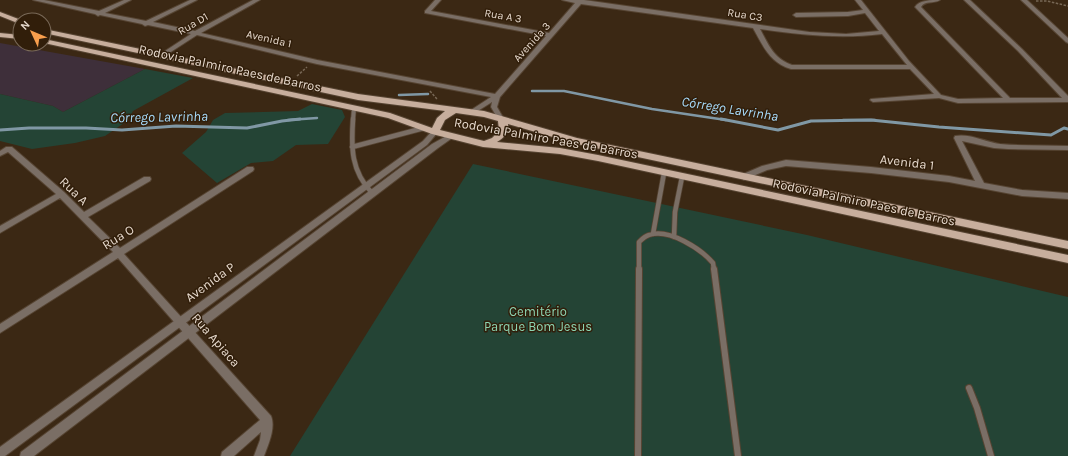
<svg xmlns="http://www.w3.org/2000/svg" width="1068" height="456" font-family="Karla,sans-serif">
	<rect width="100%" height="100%" fill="#3b2814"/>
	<path fill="#3e2f3a" d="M0,43L145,69L63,112L53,106L0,94Z"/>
	<path fill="#244435" d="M145,69L193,78L133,111L127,121L105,136L75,143L32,149L0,141V94L53,106L63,112Z
		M312,104L342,110L345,117L328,144L296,145L273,161L251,163L217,183L182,153L206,132L213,120L225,113L298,111Z
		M473,164L807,235L1068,297V456H290Z"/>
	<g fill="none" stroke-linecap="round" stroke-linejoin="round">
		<path stroke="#8098a5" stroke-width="2.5" d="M532,91H564L652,109L726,120
			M399,95L428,94
			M288,120L317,118
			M843,120H875"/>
		<path stroke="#8098a5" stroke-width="3" d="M721,119L778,130L811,121L871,120L939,127L1051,135L1064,128L1068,129
			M0,130L29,128H86L122,130L176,126L247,128L282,121L300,119"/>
		<defs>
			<path id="service-far2" d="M353,120L354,108"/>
			<path id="service-far1" d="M353,119C351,148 351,171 372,193
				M352,147L424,128
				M653,234L664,173
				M674,237L675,212L682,177
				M639,270V242C642,239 645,236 649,235C669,228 701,249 713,263L714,270"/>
			<path id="service" d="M714,269L738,456
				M969,388L977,408L991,456
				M638,456L639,269"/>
			<path id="minor" d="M33,0H44L99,11L124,0H131L105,13L146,21L190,0H197L153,22L195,31L253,0H260L201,33L317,60L495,94L546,36L425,13V11L435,0H441L431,11L549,33L575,3L562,0H584L809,32L846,34L879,31L865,13L848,16L796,17L793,15L796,13L848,12L863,10L855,0H861L909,61L941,95L958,99L1003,98L915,7C919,0 931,0 940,0C934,4 925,0 921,7L1010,98H1062L1018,51L964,0H970L1022,49L1068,96V102L958,103L939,98L873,102L870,100L871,99L934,94L910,69H791C770,63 763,46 753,28L581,4L500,97L497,107L504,119L501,121H499L491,107L492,102L473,114H469L468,112L491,97L317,64L197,35L163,57H159V55L191,34L148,25L145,26L142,24L100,15L98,16L95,14ZM760,29C801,35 841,39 882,34L907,65H792C774,59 768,44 760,29Z
				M1021,0H1027L1068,38V43L1066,42Z
				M955,136C969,133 986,142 1000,144C1023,146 1045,145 1068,146V150L1008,149L994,148L962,141L984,183L1022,190L1068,193V199L1022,196L949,182L871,173L786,166L767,170L744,180L740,177L741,175L762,166L786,160L871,167L949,176L975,181L954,138Z
				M6,147H12L64,192L84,212L144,177H150L151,179L150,181L88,217L120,248L247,167H253L254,169L253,171L124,254L271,416C276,428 268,445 264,456H254L260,440L261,432L234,456H221L222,452L260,420L118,258L0,333V324L113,252L60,198L0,233V226L56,194L8,152L0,156V151Z"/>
			<path id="tertiary" d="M433,130H437L438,132L427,145L5,456H0V447L423,141Z
				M450,134H452L455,136L438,148L34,456H20L21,452L432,144Z"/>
			<path id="primary" d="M0,12L21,20H20V24L0,16Z
				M44,29L358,94L484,111L577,138L1068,241V249L577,144L508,124C509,132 504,138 497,142L560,148L598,155L1068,255V263L598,161L560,154L483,147L432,134L388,118L44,43V39L390,113L432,128L437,118L445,111L358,100L44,33ZM456,113L484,117L498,121L499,131L492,138L484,141L440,130L445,120Z
				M0,33L20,35V39L0,37Z"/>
		</defs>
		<use href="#service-far2" stroke="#564432" stroke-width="5.5"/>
		<use href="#service-far1" stroke="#564432" stroke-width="6"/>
		<use href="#service" stroke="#564432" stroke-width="8"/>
		<use href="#minor" stroke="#564432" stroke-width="2"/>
		<use href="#tertiary" stroke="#564432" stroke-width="2"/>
		<use href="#primary" stroke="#564432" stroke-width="2"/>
		<path stroke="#776755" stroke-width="1.5" stroke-dasharray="2.5 1.5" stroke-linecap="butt" d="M1036,1H1047L1068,6
			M297,76L307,67
			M430,91L437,99"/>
		<use href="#service-far2" stroke="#7a6e65" stroke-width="4"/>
		<use href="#service-far1" stroke="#7a6e65" stroke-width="4.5"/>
		<use href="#service" stroke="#7a6e65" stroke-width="6"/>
		<use href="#minor" fill="#7a6e65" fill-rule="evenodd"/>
		<use href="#tertiary" fill="#7a6e65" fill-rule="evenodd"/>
		<use href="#primary" fill="#c7ae9d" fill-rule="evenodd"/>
	</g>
	<g text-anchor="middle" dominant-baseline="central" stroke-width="3" stroke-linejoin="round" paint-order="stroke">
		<g font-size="11" fill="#e6d9cd" stroke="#311e0a">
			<text transform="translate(745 15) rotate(9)">Rua C3</text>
			<text transform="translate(503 16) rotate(10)">Rua A 3</text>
			<text transform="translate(193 24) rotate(-30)">Rua D1</text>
			<text transform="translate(269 39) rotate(13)">Avenida 1</text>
			<text transform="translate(532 42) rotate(-48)">Avenida 3</text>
		</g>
		<g font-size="13" fill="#e6d9cd" stroke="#311e0a">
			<text transform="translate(230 68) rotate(12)">Rodovia Palmiro Paes de Barros</text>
			<text transform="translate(546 138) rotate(10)">Rodovia Palmiro Paes de Barros</text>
			<text transform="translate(907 162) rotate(7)">Avenida 1</text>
			<text transform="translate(74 191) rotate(44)">Rua A</text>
			<text transform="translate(864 202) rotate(12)">Rodovia Palmiro Paes de Barros</text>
			<text transform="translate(118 237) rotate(-32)">Rua O</text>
			<text transform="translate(210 282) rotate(-36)">Avenida P</text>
			<text transform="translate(216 340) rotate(49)">Rua Apiaca</text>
		</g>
		<g font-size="13" fill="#8cd5b3" stroke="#311e0a">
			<text x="538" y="311">Cemitério<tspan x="538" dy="15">Parque Bom Jesus</tspan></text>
		</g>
		<g font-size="14" font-style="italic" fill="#a7dbfb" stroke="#311e0a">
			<text transform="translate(730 109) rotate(9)">Córrego Lavrinha</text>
			<text transform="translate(159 117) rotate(-1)">Córrego Lavrinha</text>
		</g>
	</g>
	<g transform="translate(32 32) rotate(314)"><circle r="19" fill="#311e0a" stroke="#796958"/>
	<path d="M0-3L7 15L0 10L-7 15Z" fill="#f99f4d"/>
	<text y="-6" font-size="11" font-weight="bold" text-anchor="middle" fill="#e6d9cd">N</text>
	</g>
</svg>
